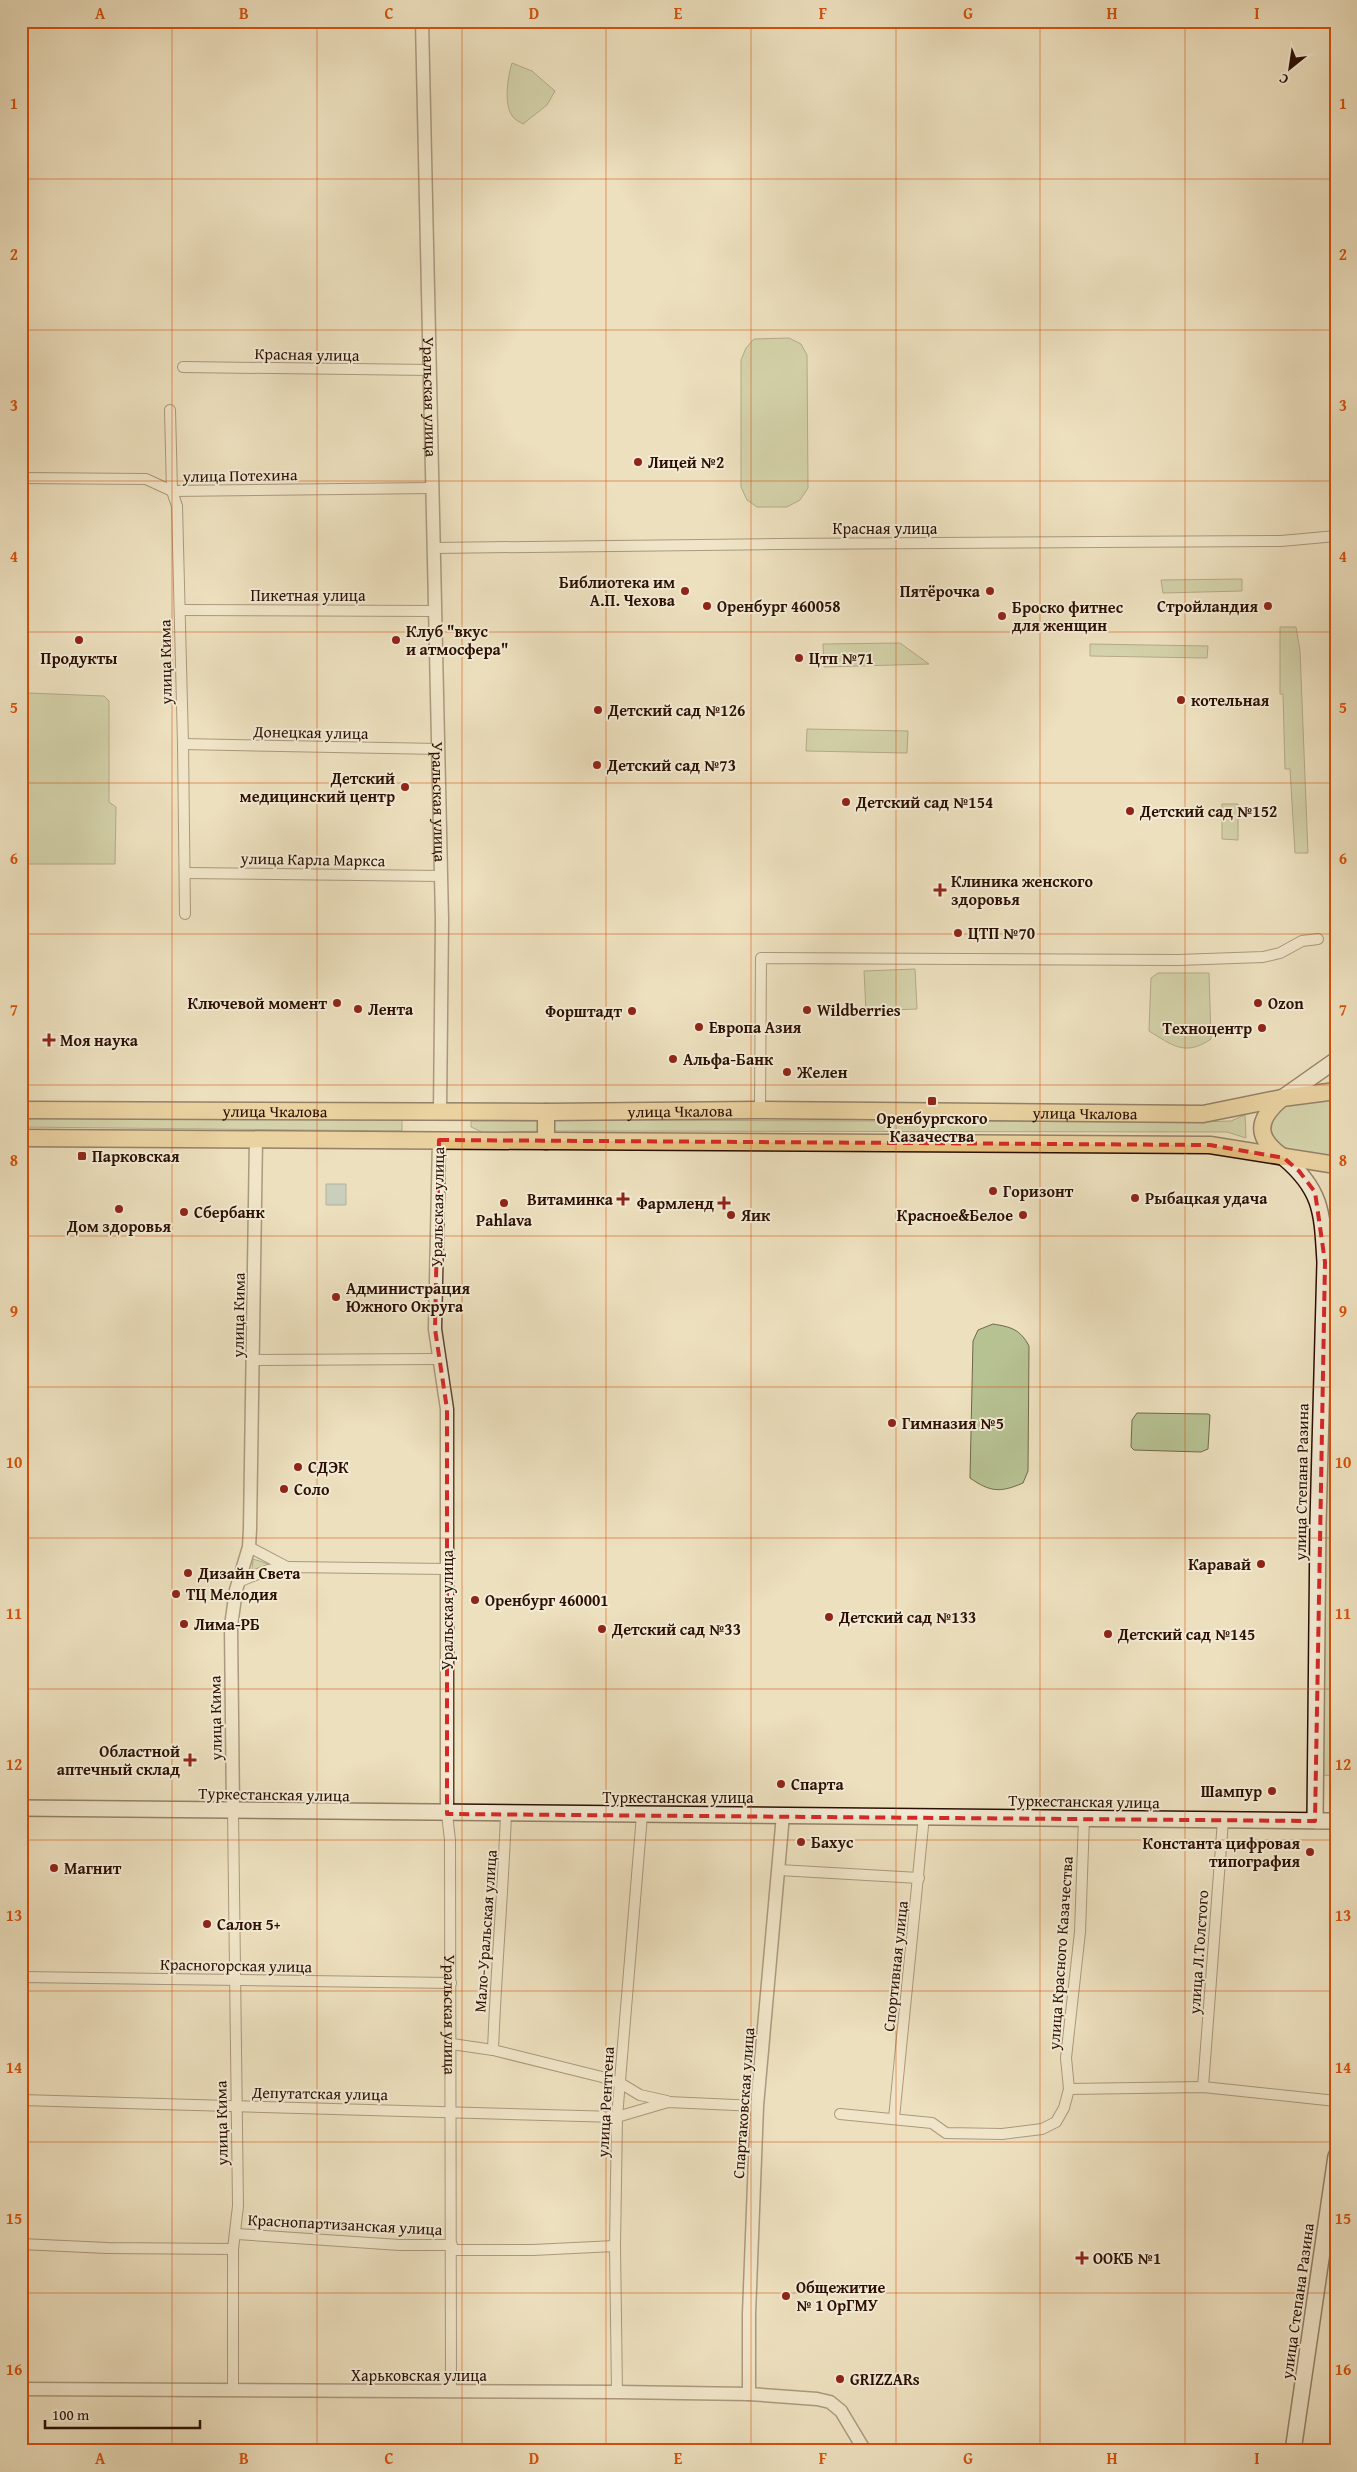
<svg xmlns="http://www.w3.org/2000/svg" width="1357" height="2472" font-family="'Gentium Book Plus',serif">
	<rect width="100%" height="100%" fill="#ede0be"/>
	<filter id="stains"><feTurbulence type="fractalNoise" baseFrequency=".004" numOctaves="4"/><feColorMatrix values="0 0 0 0 .2 0 0 0 0 .09 0 0 0 0 .02 0 0 0 .5 -.17"/></filter>
	<radialGradient id="worn" r=".72"><stop offset=".6" stop-color="#630" stop-opacity="0"/><stop offset="1" stop-color="#630" stop-opacity=".3"/></radialGradient>
	<path fill="#b7c293" stroke="#71684a" d="M512,63L532,71L555,91L547,105L523,124C520,122 515,120 513,117C503,105 508,76 512,63Z
		M789,338L801,344L807,355L808,488L800,500L787,507H757L747,500L741,487V360L746,348L754,339Z
		M1242,579V591L1163,593L1161,580Z
		M1280,627H1296L1300,651L1308,853H1295L1290,769H1285L1283,694H1280Z
		M900,643L929,664L824,667L823,644Z
		M1090,644L1208,646L1207,658L1090,656Z
		M28,693L104,696L109,701V802L116,807L115,864H24L22,700Z
		M807,729L908,731L907,753L806,751Z
		M1222,804H1238V840L1222,839Z
		M915,969L917,1009L866,1011L864,971Z
		M1158,973H1209L1211,1039C1185,1057 1172,1045 1149,1031L1151,978Z
		M1336,1098V1159C1316,1156 1266,1156 1272,1124C1273,1118 1279,1109 1285,1106C1293,1101 1325,1100 1336,1098Z
		M1245,1115L1246,1138L1227,1132L554,1131L553,1120L1200,1122L1231,1121Z
		M21,1118L402,1120V1131L21,1127Z
		M471,1121H538L540,1131L484,1133L471,1127Z
		M1330,1202H1336V1776L1322,1775Z
		M993,1324C1011,1327 1020,1329 1029,1346L1028,1471L1023,1483C1000,1493 990,1492 970,1478L973,1341L978,1330Z
		M1137,1413L1208,1414L1210,1415L1208,1449L1201,1452L1134,1450L1131,1447L1132,1420Z
		M253,1559L275,1566L252,1571Z"/>
	<path fill="#a0babd" stroke="#717672" d="M326,1184H346V1205H326Z"/>
	<g fill="none" stroke-linecap="round" stroke-linejoin="round">
		<defs>
			<g id="minor">
				<path d="M183,367L430,370"/>
				<path d="M170,410L172,491L177,506L183,744L185,914"/>
				<path d="M21,478L146,479L172,491L432,488"/>
				<path d="M434,548L777,544L1281,541L1336,536"/>
				<path d="M180,610L435,611"/>
				<path d="M183,744L439,749"/>
				<path d="M185,873L441,876"/>
				<path d="M760,1110L761,958L1178,960L1263,957L1280,953L1302,941L1318,939"/>
				<path d="M253,1360L438,1359"/>
				<path d="M249,1547L287,1567"/>
				<path d="M238,1582L268,1570L288,1567L447,1569"/>
				<path d="M233,1811L238,2206L233,2249V2390"/>
				<path id="s1" d="M447,1814L450,1840L451,2391"/>
				<path d="M779,1870L919,1878"/>
				<path d="M21,1977L451,1983"/>
				<path d="M452,2044L493,2050L602,2077L620,2083L640,2095L667,2101"/>
				<path d="M493,2050C496,1971 503,1893 506,1814"/>
				<path d="M1203,2087L1223,1820"/>
				<path d="M1069,2089L1066,2058L1080,1932L1084,1818"/>
				<path d="M21,2100L617,2117L668,2102L757,2106"/>
				<path d="M840,2114L932,2123L946,2133L1002,2134L1042,2129L1056,2122L1064,2108L1069,2089L1203,2087L1336,2101"/>
				<path d="M894,2118L924,1816"/>
				<path d="M1326,2231L1336,2232"/>
				<path d="M237,2234L400,2245H452"/>
				<path d="M21,2244L107,2248L233,2249"/>
				<path d="M452,2250H533L615,2246"/>
				<path d="M617,2392L615,2246L617,2117L642,1815"/>
			</g>
			<g id="tertiary">
				<path id="s2" d="M422,21L442,920L440,1112"/>
				<path d="M439,1140L435,1329L447,1409V1814"/>
				<path d="M233,1811L231,1626L236,1590L249,1547L250,1529L256,1138"/>
				<path d="M21,2389L617,2392L749,2394L817,2399L830,2402L841,2411L865,2451"/>
				<path d="M749,2394V2314L757,2106L783,1815"/>
			</g>
			<path id="secondary" d="M1282,1098L1336,1060
				M1284,1158C1323,1191 1322,1214 1325,1262L1318,1523L1315,1821
				M21,1808L1336,1821
				M1293,2451L1336,2156"/>
			<g id="primary">
				<path d="M1282,1098C1257,1119 1254,1137 1283,1157"/>
				<path id="s3" d="M21,1110L546,1112L760,1110L1203,1114L1282,1098L1336,1091"/>
				<path d="M546,1112V1141"/>
				<path d="M21,1138L1210,1145L1336,1165"/>
			</g>
		</defs>
		<use href="#minor" stroke="#5c4331" stroke-width="12"/>
		<use href="#tertiary" stroke="#5c4331" stroke-width="15"/>
		<use href="#secondary" stroke="#2b0f02" stroke-width="18"/>
		<use href="#primary" stroke="#2b0f02" stroke-width="19"/>
		<use href="#minor" stroke="#f3ebd5" stroke-width="10"/>
		<use href="#tertiary" stroke="#f3ebd5" stroke-width="12"/>
		<use href="#secondary" stroke="#f3ebd5" stroke-width="15"/>
		<use href="#primary" stroke="#e6c07f" stroke-width="16"/>
	</g>
	<path d="M0 0H1357V2472H0ZM439,1140L1210,1145L1284,1158L1299,1171L1315,1192L1325,1262L1315,1821L447,1814V1409L435,1329Z" fill="#ede0be" fill-opacity=".55" fill-rule="evenodd"/>
	<path fill="none" stroke="#d62828" stroke-width="4" stroke-dasharray="10 6" stroke-linejoin="round" d="M439,1140L1210,1145L1284,1158L1299,1171L1315,1192L1325,1262L1315,1821L447,1814V1409L435,1329Z"/>
	<path fill="none" stroke="#d5520b" stroke-width="1" stroke-opacity="0.55" d="M172,21V2451M317,21V2451M462,21V2451M606,21V2451M751,21V2451M896,21V2451M1040,21V2451M1185,21V2451M21,179H1336M21,330H1336M21,481H1336M21,632H1336M21,783H1336M21,934H1336M21,1085H1336M21,1236H1336M21,1387H1336M21,1538H1336M21,1689H1336M21,1840H1336M21,1991H1336M21,2142H1336M21,2293H1336"/>
	<g fill="#8f2418" stroke="#f3ebd5" stroke-width="2">
		<circle cx="638" cy="462" r="5"/>
		<circle cx="685" cy="591" r="5"/>
		<circle cx="990" cy="591" r="5"/>
		<circle cx="707" cy="606" r="5"/>
		<circle cx="1268" cy="606" r="5"/>
		<circle cx="1002" cy="616" r="5"/>
		<circle cx="79" cy="640" r="5"/>
		<circle cx="396" cy="640" r="5"/>
		<circle cx="799" cy="658" r="5"/>
		<circle cx="1181" cy="700" r="5"/>
		<circle cx="598" cy="710" r="5"/>
		<circle cx="597" cy="765" r="5"/>
		<circle cx="405" cy="787" r="5"/>
		<circle cx="846" cy="802" r="5"/>
		<circle cx="1130" cy="811" r="5"/>
		<path d="M937.5 882.5h5v5h5v5h-5v5h-5v-5h-5v-5h5z"/>
		<circle cx="958" cy="933" r="5"/>
		<circle cx="337" cy="1003" r="5"/>
		<circle cx="1258" cy="1003" r="5"/>
		<circle cx="358" cy="1009" r="5"/>
		<circle cx="807" cy="1010" r="5"/>
		<circle cx="632" cy="1011" r="5"/>
		<circle cx="699" cy="1027" r="5"/>
		<circle cx="1262" cy="1028" r="5"/>
		<path d="M46.5 1032.5h5v5h5v5h-5v5h-5v-5h-5v-5h5z"/>
		<circle cx="673" cy="1059" r="5"/>
		<circle cx="787" cy="1072" r="5"/>
		<rect x="927" y="1096" width="10" height="10" rx="2.5"/>
		<rect x="77" y="1151" width="10" height="10" rx="2.5"/>
		<circle cx="993" cy="1191" r="5"/>
		<circle cx="1135" cy="1198" r="5"/>
		<path d="M620.5 1191.5h5v5h5v5h-5v5h-5v-5h-5v-5h5z"/>
		<circle cx="504" cy="1203" r="5"/>
		<path d="M721.5 1195.5h5v5h5v5h-5v5h-5v-5h-5v-5h5z"/>
		<circle cx="119" cy="1209" r="5"/>
		<circle cx="184" cy="1212" r="5"/>
		<circle cx="731" cy="1215" r="5"/>
		<circle cx="1023" cy="1215" r="5"/>
		<circle cx="336" cy="1297" r="5"/>
		<circle cx="892" cy="1423" r="5"/>
		<circle cx="298" cy="1467" r="5"/>
		<circle cx="284" cy="1489" r="5"/>
		<circle cx="1261" cy="1564" r="5"/>
		<circle cx="188" cy="1573" r="5"/>
		<circle cx="176" cy="1594" r="5"/>
		<circle cx="475" cy="1600" r="5"/>
		<circle cx="829" cy="1617" r="5"/>
		<circle cx="184" cy="1624" r="5"/>
		<circle cx="602" cy="1629" r="5"/>
		<circle cx="1108" cy="1634" r="5"/>
		<path d="M187.5 1752.5h5v5h5v5h-5v5h-5v-5h-5v-5h5z"/>
		<circle cx="781" cy="1784" r="5"/>
		<circle cx="1272" cy="1791" r="5"/>
		<circle cx="801" cy="1842" r="5"/>
		<circle cx="1310" cy="1852" r="5"/>
		<circle cx="54" cy="1868" r="5"/>
		<circle cx="207" cy="1924" r="5"/>
		<path d="M1079.5 2250.5h5v5h5v5h-5v5h-5v-5h-5v-5h5z"/>
		<circle cx="786" cy="2296" r="5"/>
		<circle cx="840" cy="2379" r="5"/>
	</g>
	<g text-anchor="middle" dominant-baseline="central" stroke-width="4" stroke-linejoin="round" paint-order="stroke">
		<g font-size="16" fill="#2b0f02" stroke="#f3ebd5">
			<text transform="translate(307 354) rotate(1)">Красная улица</text>
			<text stroke="none"><textPath href="#s2" startOffset="376">Уральская улица</textPath></text>
			<text transform="translate(240 475) rotate(-1)">улица Потехина</text>
			<text x="885" y="528">Красная улица</text>
			<text x="308" y="595">Пикетная улица</text>
			<text transform="translate(165 662) rotate(-91)">улица Кима</text>
			<text transform="translate(311 732) rotate(1)">Донецкая улица</text>
			<text stroke="none"><textPath href="#s2" startOffset="781">Уральская улица</textPath></text>
			<text transform="translate(313 859) rotate(1)">улица Карла Маркса</text>
			<text stroke="none"><textPath href="#s3" startOffset="254">улица Чкалова</textPath></text>
			<text stroke="none"><textPath href="#s3" startOffset="659">улица Чкалова</textPath></text>
			<text stroke="none"><textPath href="#s3" startOffset="1064">улица Чкалова</textPath></text>
			<text transform="translate(437 1207) rotate(-89)">Уральская улица</text>
			<text transform="translate(238 1315) rotate(-89)">улица Кима</text>
			<text transform="translate(1301 1482) rotate(-89)">улица Степана Разина</text>
			<text transform="translate(447 1610) rotate(-90)">Уральская улица</text>
			<text transform="translate(215 1718) rotate(-91)">улица Кима</text>
			<text transform="translate(274 1794) rotate(1)">Туркестанская улица</text>
			<text x="678" y="1797">Туркестанская улица</text>
			<text transform="translate(1084 1801) rotate(1)">Туркестанская улица</text>
			<text transform="translate(485 1931) rotate(-86)">Мало-Уральская улица</text>
			<text transform="translate(1198 1952) rotate(-86)">улица Л.Толстого</text>
			<text transform="translate(1060 1953) rotate(-86)">улица Красного Казачества</text>
			<text transform="translate(236 1965) rotate(1)">Красногорская улица</text>
			<text transform="translate(895 1966) rotate(-84)">Спортивная улица</text>
			<text stroke="none"><textPath href="#s1" startOffset="201">Уральская улица</textPath></text>
			<text transform="translate(320 2093) rotate(1)">Депутатская улица</text>
			<text transform="translate(605 2102) rotate(-87)">улица Рентгена</text>
			<text transform="translate(743 2103) rotate(-86)">Спартаковская улица</text>
			<text transform="translate(221 2123) rotate(-91)">улица Кима</text>
			<text transform="translate(345 2224) rotate(3)">Краснопартизанская улица</text>
			<text transform="translate(1297 2301) rotate(-82)">улица Степана Разина</text>
			<text x="419" y="2375">Харьковская улица</text>
		</g>
		<g font-size="16" font-weight="bold" fill="#2b0f02" stroke="#f3ebd5" text-anchor="start">
			<text x="648" y="462">Лицей №2</text>
			<text x="675" y="582" text-anchor="end">Библиотека им<tspan x="675" dy="18">А.П. Чехова</tspan></text>
			<text x="980" y="591" text-anchor="end">Пятёрочка</text>
			<text x="717" y="606">Оренбург 460058</text>
			<text x="1258" y="606" text-anchor="end">Стройландия</text>
			<text x="1012" y="607">Броско фитнес<tspan x="1012" dy="18">для женщин</tspan></text>
			<text x="406" y="631">Клуб "вкус<tspan x="406" dy="18">и атмосфера"</tspan></text>
			<text x="79" y="658" text-anchor="middle">Продукты</text>
			<text x="809" y="658">Цтп №71</text>
			<text x="1191" y="700">котельная</text>
			<text x="608" y="710">Детский сад №126</text>
			<text x="607" y="765">Детский сад №73</text>
			<text x="395" y="778" text-anchor="end">Детский<tspan x="395" dy="18">медицинский центр</tspan></text>
			<text x="856" y="802">Детский сад №154</text>
			<text x="1140" y="811">Детский сад №152</text>
			<text x="951" y="881">Клиника женского<tspan x="951" dy="18">здоровья</tspan></text>
			<text x="968" y="933">ЦТП №70</text>
			<text x="327" y="1003" text-anchor="end">Ключевой момент</text>
			<text x="1268" y="1003">Ozon</text>
			<text x="368" y="1009">Лента</text>
			<text x="817" y="1010">Wildberries</text>
			<text x="622" y="1011" text-anchor="end">Форштадт</text>
			<text x="709" y="1027">Европа Азия</text>
			<text x="1252" y="1028" text-anchor="end">Техноцентр</text>
			<text x="60" y="1040">Моя наука</text>
			<text x="683" y="1059">Альфа-Банк</text>
			<text x="797" y="1072">Желен</text>
			<text x="932" y="1118" text-anchor="middle">Оренбургского<tspan x="932" dy="18">Казачества</tspan></text>
			<text x="92" y="1156">Парковская</text>
			<text x="1003" y="1191">Горизонт</text>
			<text x="1145" y="1198">Рыбацкая удача</text>
			<text x="613" y="1199" text-anchor="end">Витаминка</text>
			<text x="714" y="1203" text-anchor="end">Фармленд</text>
			<text x="194" y="1212">Сбербанк</text>
			<text x="741" y="1215">Яик</text>
			<text x="1013" y="1215" text-anchor="end">Красное&amp;Белое</text>
			<text x="504" y="1220" text-anchor="middle">Pahlava</text>
			<text x="119" y="1226" text-anchor="middle">Дом здоровья</text>
			<text x="346" y="1288">Администрация<tspan x="346" dy="18">Южного Округа</tspan></text>
			<text x="902" y="1423">Гимназия №5</text>
			<text x="308" y="1467">СДЭК</text>
			<text x="294" y="1489">Соло</text>
			<text x="1251" y="1564" text-anchor="end">Каравай</text>
			<text x="198" y="1573">Дизайн Света</text>
			<text x="186" y="1594">ТЦ Мелодия</text>
			<text x="485" y="1600">Оренбург 460001</text>
			<text x="839" y="1617">Детский сад №133</text>
			<text x="194" y="1624">Лима-РБ</text>
			<text x="612" y="1629">Детский сад №33</text>
			<text x="1118" y="1634">Детский сад №145</text>
			<text x="180" y="1751" text-anchor="end">Областной<tspan x="180" dy="18">аптечный склад</tspan></text>
			<text x="791" y="1784">Спарта</text>
			<text x="1262" y="1791" text-anchor="end">Шампур</text>
			<text x="811" y="1842">Бахус</text>
			<text x="1300" y="1843" text-anchor="end">Константа цифровая<tspan x="1300" dy="18">типография</tspan></text>
			<text x="64" y="1868">Магнит</text>
			<text x="217" y="1924">Салон 5+</text>
			<text x="1093" y="2258">ООКБ №1</text>
			<text x="796" y="2287">Общежитие<tspan x="796" dy="18">№ 1 ОрГМУ</tspan></text>
			<text x="850" y="2379">GRIZZARs</text>
		</g>
	</g>
	<rect width="1357" height="2472" fill="none" stroke="#ede0be" stroke-width="55"/>
	<g transform="translate(1290 68) rotate(210)" stroke="#f3ebd5" stroke-width="4" paint-order="stroke">
	<path d="M0-4L9 19L0 12L-9 19Z" fill="#2b0f02"/>
	<text y="-8" font-size="14" font-weight="bold" text-anchor="middle" fill="#2b0f02">С</text>
	</g>
	<path d="M45 2420v8h155v-8" fill="none" stroke="#2b0f02" stroke-width="2.5"/>
	<text x="52" y="2420" font-size="15" fill="#2b0f02" stroke="#f3ebd5" stroke-width="4" paint-order="stroke">100 m</text>
	<rect x="28" y="28" width="1302" height="2416" fill="none" stroke="#d5520b" stroke-width="2"/>
	<g font-size="16" text-anchor="middle" font-weight="bold" fill="#d5520b">
		<text x="100" y="19">A</text>
		<text x="244" y="19">B</text>
		<text x="389" y="19">C</text>
		<text x="534" y="19">D</text>
		<text x="678" y="19">E</text>
		<text x="823" y="19">F</text>
		<text x="968" y="19">G</text>
		<text x="1112" y="19">H</text>
		<text x="1257" y="19">I</text>
		<text x="14" y="109">1</text>
		<text x="1343" y="109">1</text>
		<text x="14" y="260">2</text>
		<text x="1343" y="260">2</text>
		<text x="14" y="411">3</text>
		<text x="1343" y="411">3</text>
		<text x="14" y="562">4</text>
		<text x="1343" y="562">4</text>
		<text x="14" y="713">5</text>
		<text x="1343" y="713">5</text>
		<text x="14" y="864">6</text>
		<text x="1343" y="864">6</text>
		<text x="14" y="1015">7</text>
		<text x="1343" y="1015">7</text>
		<text x="14" y="1166">8</text>
		<text x="1343" y="1166">8</text>
		<text x="14" y="1317">9</text>
		<text x="1343" y="1317">9</text>
		<text x="14" y="1468">10</text>
		<text x="1343" y="1468">10</text>
		<text x="14" y="1619">11</text>
		<text x="1343" y="1619">11</text>
		<text x="14" y="1770">12</text>
		<text x="1343" y="1770">12</text>
		<text x="14" y="1921">13</text>
		<text x="1343" y="1921">13</text>
		<text x="14" y="2073">14</text>
		<text x="1343" y="2073">14</text>
		<text x="14" y="2224">15</text>
		<text x="1343" y="2224">15</text>
		<text x="14" y="2375">16</text>
		<text x="1343" y="2375">16</text>
		<text x="100" y="2464">A</text>
		<text x="244" y="2464">B</text>
		<text x="389" y="2464">C</text>
		<text x="534" y="2464">D</text>
		<text x="678" y="2464">E</text>
		<text x="823" y="2464">F</text>
		<text x="968" y="2464">G</text>
		<text x="1112" y="2464">H</text>
		<text x="1257" y="2464">I</text>
	</g>
	<rect width="100%" height="100%" filter="url(#stains)"/>
	<rect width="100%" height="100%" fill="url(#worn)"/>
</svg>
